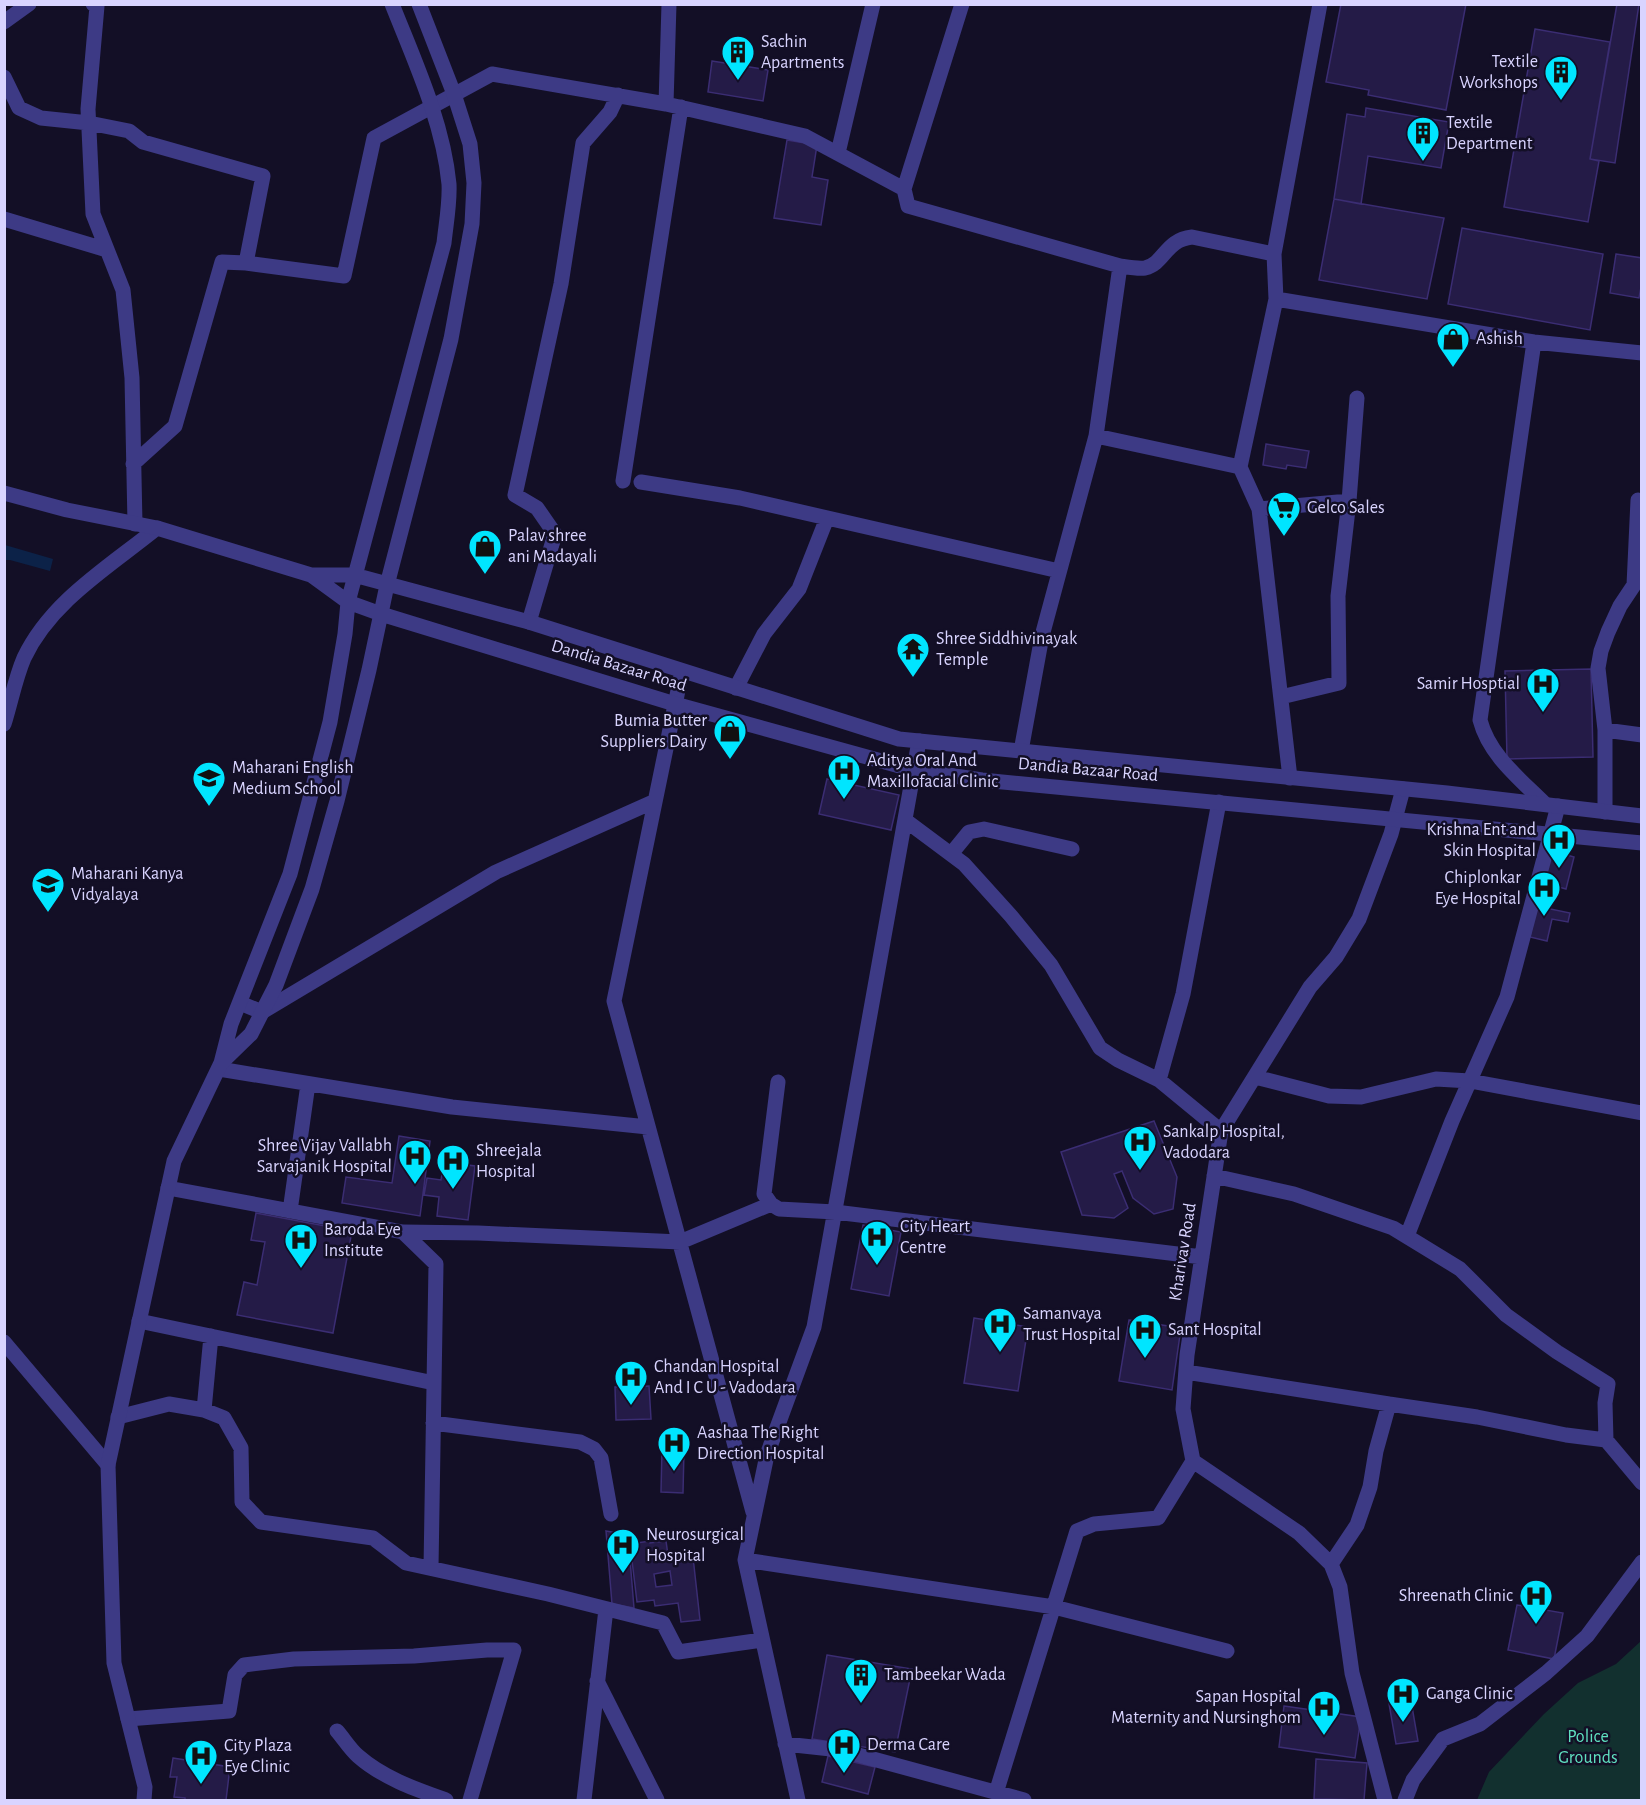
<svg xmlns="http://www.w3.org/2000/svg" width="1646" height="1805" font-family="'Alegreya Sans',sans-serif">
	<rect width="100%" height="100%" fill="#130f26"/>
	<path fill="#12302f" d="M1641,1641V1800H1477L1489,1772L1544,1714L1578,1683L1616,1664Z"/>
	<path fill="#0c2248" d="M5,545L53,559L50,571L10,560H5Z"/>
	<path fill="#241b47" stroke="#3b2d73" stroke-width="1.5" fill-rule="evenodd" d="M1341,4H1466L1446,110L1368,95L1369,90L1326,82Z
		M1617,4H1639L1615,163L1590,159Z
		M1535,29L1610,42L1590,159L1599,161L1588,222L1504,207Z
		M712,61L768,70L763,101L708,92Z
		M1366,108L1449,122L1441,168L1368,156L1361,204L1334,199L1347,114L1365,117Z
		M787,140L817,145L812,177L828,180L821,225L774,218Z
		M1334,199L1444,218L1427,299L1319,280Z
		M1462,228L1603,254L1590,330L1448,304Z
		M1616,254L1642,258V282L1639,298L1610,293Z
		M1266,444L1309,451L1306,468L1287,465L1286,469L1263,465Z
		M1591,669L1593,757L1507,759L1505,671Z
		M827,779L899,795L891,830L819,814Z
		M1550,850L1574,857L1566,889L1541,882Z
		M1536,906L1570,913L1568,922L1552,919L1547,941L1530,937Z
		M1154,1121L1177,1177L1173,1209L1154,1214L1133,1198L1122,1171L1114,1174L1128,1208L1114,1218L1082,1215L1061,1152Z
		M399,1136L430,1141L420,1216L342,1203L346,1177L392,1183Z
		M444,1162L475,1166L468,1220L437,1216L439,1197L424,1195L427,1178L441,1180Z
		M256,1213L352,1231L333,1333L237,1315L244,1282L257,1285L265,1242L251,1240Z
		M863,1225L901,1232L889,1296L851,1289Z
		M974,1318L1028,1327L1018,1391L964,1383Z
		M1129,1320L1181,1328L1172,1390L1119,1381Z
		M649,1386L651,1419L616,1420L615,1387Z
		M662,1449L684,1450L683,1493L661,1492Z
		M606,1531L628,1535L634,1608L612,1604Z
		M650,1541V1543L666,1541L668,1555L677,1554L678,1559L693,1557L700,1620L681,1622L678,1603L655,1606L654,1600L637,1602L630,1544ZM670,1571L672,1585L656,1587L654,1574Z
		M1517,1605L1563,1613L1554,1659L1508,1650Z
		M827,1655L912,1669L895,1752L812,1739Z
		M1410,1695L1418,1741L1396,1744L1388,1698Z
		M1284,1706L1361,1717L1355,1758L1279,1747Z
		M828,1756L875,1767L868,1794L822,1782Z
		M173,1758L230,1767L226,1800H185V1798L174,1797L177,1777H170Z
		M1316,1759L1367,1763L1364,1800L1314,1799Z"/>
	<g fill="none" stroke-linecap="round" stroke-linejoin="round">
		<path stroke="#3d3a85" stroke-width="15" d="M93,4L97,6L88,109L93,214L123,290L132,378L135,524
			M962,4L904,189L908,206L1120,266
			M4,22L29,4
			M4,77L19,108L41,118L89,123L129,131L143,142L263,176L246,263
			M666,104L669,4
			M838,153L873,4
			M4,219L107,250
			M1274,254L1320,4
			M1534,342L1480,720C1489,755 1520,779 1545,804
			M1096,436L1120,266C1127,267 1138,269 1145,268C1165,263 1165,240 1192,237L1274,254L1276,299
			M133,464L175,426L222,262L246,263L344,276L374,138L492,74L666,104L805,136L904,189
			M623,481L681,107
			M641,482L740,498L1059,571
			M1259,509L1349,501L1357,398
			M529,622L555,534L537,508L515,495L561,284L583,143L610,112L618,95
			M682,671L614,1001L753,1512
			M736,688L764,634L799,589L827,518
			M1281,697L1339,683L1338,596L1349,501
			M4,724C11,702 15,679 24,658C51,601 109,567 157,528
			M1605,730L1642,735
			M1021,751L1042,636L1096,436L1240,467
			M1290,778L1259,509L1240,467L1276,299L1534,342L1642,353
			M1605,812V730L1598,668L1601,651L1608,632L1620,606L1634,585L1638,500
			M905,820L964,864L1011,916L1051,965L1100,1048L1118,1060L1159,1080L1221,1131
			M951,854L969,832L984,829L1072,849
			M240,1003L262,1012L496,872L655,801
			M219,1069L452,1107L648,1127
			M1255,1077L1329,1096L1361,1097L1436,1079L1470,1081L1642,1113
			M1159,1080L1183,994L1219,802
			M778,1082L764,1194L771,1204L779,1209L835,1212L1202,1257
			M1214,1176L1294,1194L1393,1228L1460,1269L1506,1315L1557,1352L1608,1384L1605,1403L1606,1440L1642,1483
			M168,1188L403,1232L436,1264L431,1568
			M290,1211L308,1084
			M403,1232L478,1233L680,1242L771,1204
			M1407,1236L1452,1121L1507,997L1558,806
			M139,1321L434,1383
			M4,1342L108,1465
			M1186,1372L1389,1404
			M204,1410L211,1336
			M118,1417L169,1404L204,1410L224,1418L241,1448L242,1502L261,1522L373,1538L406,1563L548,1594L663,1623L678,1652L762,1640
			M433,1423L580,1442L594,1449L601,1458L611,1514
			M745,1560L1054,1607L1227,1651
			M1331,1564L1357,1525L1370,1487L1376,1451L1389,1404L1477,1417L1566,1435L1606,1440
			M597,1681L657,1800
			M128,1719L229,1711L235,1675L244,1665L294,1659L414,1656L487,1650H514L470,1800
			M337,1731C344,1739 350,1749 358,1756C383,1778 415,1789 446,1800
			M785,1744L840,1750L1024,1800
			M996,1793L1077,1531L1094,1524L1158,1518L1193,1461
			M584,1800L606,1609
			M798,1800L745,1560L767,1455L814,1327L919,741
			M1385,1800L1352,1673L1340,1587L1331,1564L1299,1533L1193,1461L1183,1409L1187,1355L1221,1131L1310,987L1336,957L1359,919L1391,834L1403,789
			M1405,1800L1413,1780L1443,1739L1480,1724L1546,1673L1587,1636L1642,1562"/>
		<path stroke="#3d3a85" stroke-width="15" d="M4,493L67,510L157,528L311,575H354L529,622L899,739L1447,793L1642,816
			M311,575L348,602L381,614L675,704L914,770L982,780L1642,843
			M221,1063L251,1034L276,985L312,889L337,801L369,670L387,585L451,339L472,224L474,183L470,144L454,94L419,4
			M144,1800L145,1787L114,1663L108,1465L174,1161L221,1063L231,1024L290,874L330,722L345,634L348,602L444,243C446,224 450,203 449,184C443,122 415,62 392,4"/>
	</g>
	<defs>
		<symbol id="building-pin" viewBox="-11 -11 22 30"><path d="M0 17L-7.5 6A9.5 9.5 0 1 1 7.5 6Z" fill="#00e5ff" stroke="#130f26"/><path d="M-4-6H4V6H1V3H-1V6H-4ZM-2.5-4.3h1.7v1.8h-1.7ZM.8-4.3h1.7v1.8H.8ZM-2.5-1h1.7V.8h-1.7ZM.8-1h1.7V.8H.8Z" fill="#111"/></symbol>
		<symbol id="shop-pin" viewBox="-11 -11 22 30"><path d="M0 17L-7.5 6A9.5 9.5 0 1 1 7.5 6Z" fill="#00e5ff" stroke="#130f26"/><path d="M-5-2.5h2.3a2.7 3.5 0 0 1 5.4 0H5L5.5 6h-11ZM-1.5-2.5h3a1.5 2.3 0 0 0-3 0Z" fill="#111"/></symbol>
		<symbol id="supermarket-pin" viewBox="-11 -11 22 30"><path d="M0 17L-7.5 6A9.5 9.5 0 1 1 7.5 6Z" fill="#00e5ff" stroke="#130f26"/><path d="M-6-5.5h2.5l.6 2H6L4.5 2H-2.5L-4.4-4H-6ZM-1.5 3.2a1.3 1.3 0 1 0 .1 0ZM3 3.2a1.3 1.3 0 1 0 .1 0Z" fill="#111"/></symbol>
		<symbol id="temple-pin" viewBox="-11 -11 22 30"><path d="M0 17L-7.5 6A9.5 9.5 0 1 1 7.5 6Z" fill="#00e5ff" stroke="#130f26"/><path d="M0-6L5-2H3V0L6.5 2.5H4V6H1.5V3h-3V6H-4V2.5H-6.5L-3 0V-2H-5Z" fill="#111"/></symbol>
		<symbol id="hospital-pin" viewBox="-11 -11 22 30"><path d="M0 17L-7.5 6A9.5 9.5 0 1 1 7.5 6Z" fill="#00e5ff" stroke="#130f26"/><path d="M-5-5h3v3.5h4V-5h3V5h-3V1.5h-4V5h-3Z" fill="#111"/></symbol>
		<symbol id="school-pin" viewBox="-11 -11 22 30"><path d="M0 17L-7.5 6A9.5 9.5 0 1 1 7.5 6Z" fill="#00e5ff" stroke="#130f26"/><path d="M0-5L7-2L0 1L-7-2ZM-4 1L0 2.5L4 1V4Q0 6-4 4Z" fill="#111"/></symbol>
	</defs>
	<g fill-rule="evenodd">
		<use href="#building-pin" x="719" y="33" width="38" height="52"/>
		<use href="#building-pin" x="1542" y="53" width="38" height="52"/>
		<use href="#building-pin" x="1404" y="114" width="38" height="52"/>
		<use href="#shop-pin" x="1434" y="320" width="38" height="52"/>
		<use href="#supermarket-pin" x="1265" y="489" width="38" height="52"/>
		<use href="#shop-pin" x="466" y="527" width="38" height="52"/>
		<use href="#temple-pin" x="894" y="630" width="38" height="52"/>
		<use href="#hospital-pin" x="1524" y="665" width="38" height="52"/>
		<use href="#shop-pin" x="711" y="712" width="38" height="52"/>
		<use href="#hospital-pin" x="825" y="752" width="38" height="52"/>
		<use href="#school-pin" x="190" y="759" width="38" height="52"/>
		<use href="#hospital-pin" x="1540" y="821" width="38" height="52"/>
		<use href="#school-pin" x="29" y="865" width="38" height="52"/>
		<use href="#hospital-pin" x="1525" y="869" width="38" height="52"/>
		<use href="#hospital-pin" x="1121" y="1123" width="38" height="52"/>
		<use href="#hospital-pin" x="396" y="1137" width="38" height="52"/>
		<use href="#hospital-pin" x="434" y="1142" width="38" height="52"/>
		<use href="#hospital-pin" x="858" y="1218" width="38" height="52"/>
		<use href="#hospital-pin" x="282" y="1221" width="38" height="52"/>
		<use href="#hospital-pin" x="981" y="1305" width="38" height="52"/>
		<use href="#hospital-pin" x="1126" y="1311" width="38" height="52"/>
		<use href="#hospital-pin" x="612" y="1358" width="38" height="52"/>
		<use href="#hospital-pin" x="655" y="1424" width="38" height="52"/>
		<use href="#hospital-pin" x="604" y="1526" width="38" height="52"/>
		<use href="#hospital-pin" x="1517" y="1577" width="38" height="52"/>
		<use href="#building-pin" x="842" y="1656" width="38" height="52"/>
		<use href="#hospital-pin" x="1384" y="1675" width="38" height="52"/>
		<use href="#hospital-pin" x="1305" y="1688" width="38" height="52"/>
		<use href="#hospital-pin" x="825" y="1726" width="38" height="52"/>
		<use href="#hospital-pin" x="182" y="1737" width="38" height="52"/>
	</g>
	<g text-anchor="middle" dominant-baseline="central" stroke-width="5" stroke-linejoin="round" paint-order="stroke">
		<g font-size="18" fill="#d9d4ff" stroke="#130f26" text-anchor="start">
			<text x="761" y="42">Sachin<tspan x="761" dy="21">Apartments</tspan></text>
			<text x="1538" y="62" text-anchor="end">Textile<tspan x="1538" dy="21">Workshops</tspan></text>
			<text x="1446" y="123">Textile<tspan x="1446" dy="21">Department</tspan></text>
			<text x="1476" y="339">Ashish</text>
			<text x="1307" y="508">Gelco Sales</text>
			<text x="508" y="536">Palav shree<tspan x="508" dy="21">ani Madayali</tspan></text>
			<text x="936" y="639">Shree Siddhivinayak<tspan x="936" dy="21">Temple</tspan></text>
			<text x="1520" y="684" text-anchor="end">Samir Hosptial</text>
			<text x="707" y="721" text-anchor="end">Bumia Butter<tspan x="707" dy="21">Suppliers Dairy</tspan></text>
			<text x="867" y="761">Aditya Oral And<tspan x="867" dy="21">Maxillofacial Clinic</tspan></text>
			<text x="232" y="768">Maharani English<tspan x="232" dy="21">Medium School</tspan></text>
			<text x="1536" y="830" text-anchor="end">Krishna Ent and<tspan x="1536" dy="21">Skin Hospital</tspan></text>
			<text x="71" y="874">Maharani Kanya<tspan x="71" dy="21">Vidyalaya</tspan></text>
			<text x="1521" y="878" text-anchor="end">Chiplonkar<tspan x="1521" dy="21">Eye Hospital</tspan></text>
			<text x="1163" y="1132">Sankalp Hospital,<tspan x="1163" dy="21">Vadodara</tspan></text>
			<text x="392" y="1146" text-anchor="end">Shree Vijay Vallabh<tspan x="392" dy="21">Sarvajanik Hospital</tspan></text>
			<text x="476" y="1151">Shreejala<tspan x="476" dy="21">Hospital</tspan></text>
			<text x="900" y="1227">City Heart<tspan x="900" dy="21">Centre</tspan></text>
			<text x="324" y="1230">Baroda Eye<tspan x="324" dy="21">Institute</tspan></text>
			<text x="1023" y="1314">Samanvaya<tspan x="1023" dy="21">Trust Hospital</tspan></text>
			<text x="1168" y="1330">Sant Hospital</text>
			<text x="654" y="1367">Chandan Hospital<tspan x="654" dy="21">And I C U - Vadodara</tspan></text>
			<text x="697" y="1433">Aashaa The Right<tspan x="697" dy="21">Direction Hospital</tspan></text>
			<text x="646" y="1535">Neurosurgical<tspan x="646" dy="21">Hospital</tspan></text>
			<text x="1513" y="1596" text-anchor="end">Shreenath Clinic</text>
			<text x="884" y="1675">Tambeekar Wada</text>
			<text x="1426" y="1694">Ganga Clinic</text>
			<text x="1301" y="1697" text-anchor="end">Sapan Hospital<tspan x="1301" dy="21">Maternity and Nursinghom</tspan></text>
			<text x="867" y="1745">Derma Care</text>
			<text x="224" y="1746">City Plaza<tspan x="224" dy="21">Eye Clinic</tspan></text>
		</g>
		<g font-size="18" fill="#d9d4ff" stroke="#130f26">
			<text transform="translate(619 666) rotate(17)">Dandia Bazaar Road</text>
			<text transform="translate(1088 770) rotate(5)">Dandia Bazaar Road</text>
			<text transform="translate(1183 1252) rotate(-81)">Kharivav Road</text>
		</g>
		<g font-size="18" fill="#5fe0c0" stroke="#130f26">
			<text x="1588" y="1737">Police<tspan x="1588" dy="21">Grounds</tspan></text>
		</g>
	</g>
	<rect width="1646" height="1805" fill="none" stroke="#d9d4ff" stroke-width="12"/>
</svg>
